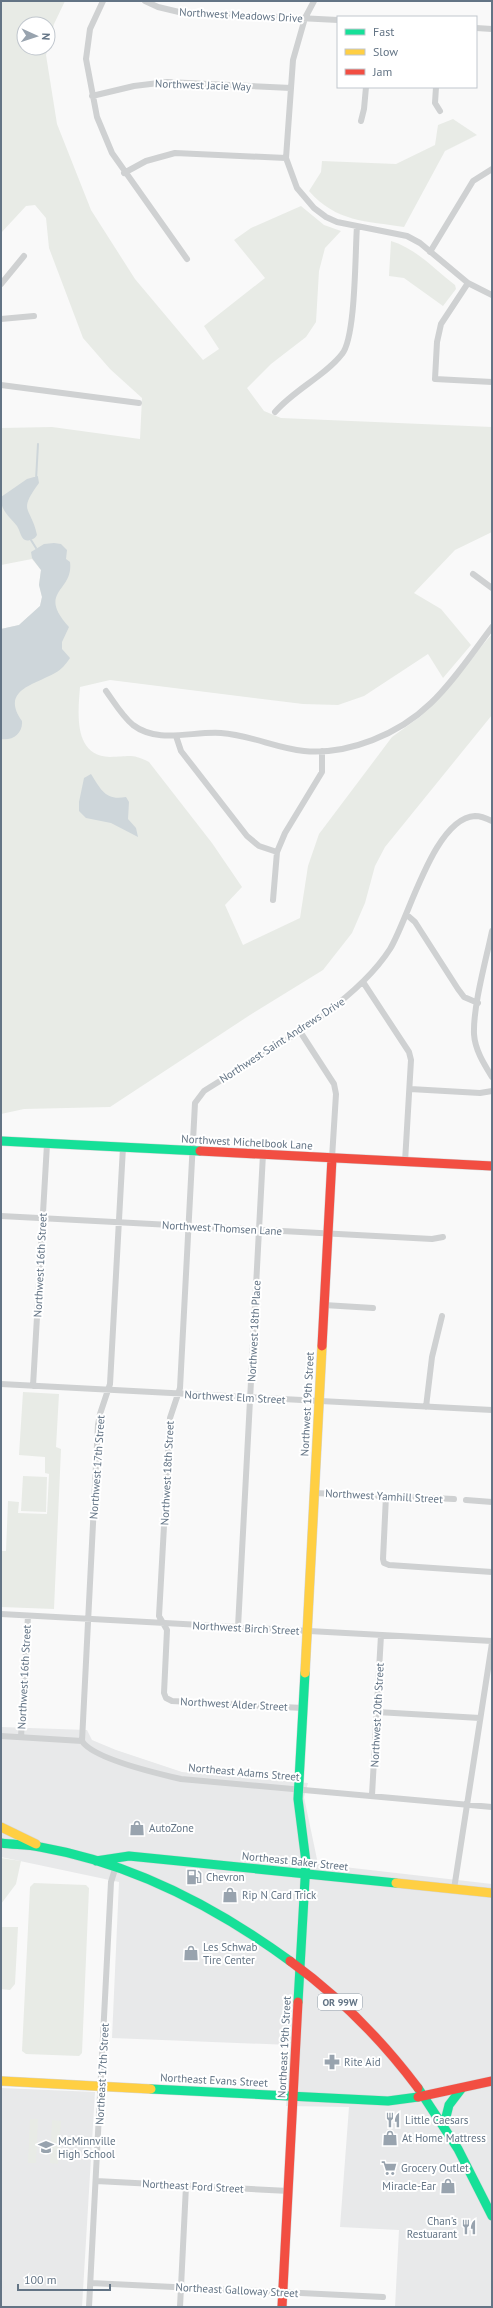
<svg xmlns="http://www.w3.org/2000/svg" width="493" height="2308" font-family="'PT Sans',sans-serif">
	<rect width="100%" height="100%" fill="#f9f9f9"/>
	<path fill="#e8e9ea" d="M1,1727L87,1730L92,1740L116,1750L182,1772L308,1783L304,1797L318,1864L492,1884V2307H395L399,2230L340,2227L349,2107L286,2106L290,2045L112,2038L119,1882L1,1857Z
		M1,2088L95,2092L82,2307H1Z"/>
	<path fill="#e8ebe6" fill-rule="evenodd" d="M1,1H65L54,24L46,55L57,124L91,210L135,279L203,360L219,349L204,326L265,278L234,240L251,228L301,206L324,225L341,231L325,248L319,271L316,322L306,337L271,364L247,388L264,411L281,418L492,427V532L455,550L414,593L441,609L471,645L443,678L428,654L364,696L338,705L303,704L110,680L80,687C78,713 73,756 110,757C129,757 131,753 149,762L212,843L242,887L225,905L243,945L300,918L308,866L319,834L392,737L421,716L492,634V715L385,847L375,866L365,903L352,933L323,970L250,1015L110,1107L24,1109L1,1114V629L19,625L40,606L42,597L39,585L41,570L32,559L1,565V428L52,427L140,439L142,398L110,369L83,338L49,248L46,218L35,205L26,206L1,233ZM24,24H48V48H24Z
		M453,119L477,135L445,151L404,227C366,221 336,222 309,191L321,172L322,161L396,164L435,145L438,125Z
		M391,241C417,249 434,269 455,285L456,289L443,306L404,278L389,276Z
		M23,1392L59,1394L56,1447L61,1449L54,1609L1,1607V1551H6L8,1501L19,1502L18,1513L47,1514L49,1474L45,1473V1457L19,1455Z
		M23,1476L47,1477L46,1512L21,1511Z
		M1,1858L21,1861L16,1884L1,1904Z
		M34,1883L86,1885L89,1888L82,2053L79,2056L26,2054L22,2051L30,1887Z
		M1,1927H18L15,1984L10,1990L1,1989Z
		M30,2119H38L36,2163H28Z
		M52,2120L61,2121L58,2164L50,2163Z"/>
	<path fill="#ced6da" d="M34,477H38L39,483C17,513 31,506 37,535C35,538 34,539 30,540C21,543 21,532 17,526C9,516 0,510 1,497L27,479Z
		M54,543L61,544L67,550L66,559L70,562C74,592 36,591 69,627L62,642V649L70,658C66,664 61,670 55,673C34,685 0,690 22,721C23,733 13,741 1,739V629L19,625L40,606L42,597L39,585L41,570L32,558L31,552L44,544Z
		M91,774C101,790 106,801 126,797L129,802L128,819L136,828L138,837L111,823L86,818L79,811V802L84,778Z"/>
	<g fill="none" stroke-linecap="round" stroke-linejoin="round">
		<path stroke="#ced6da" stroke-width="2" d="M37,477L36,480L38,444
			M31,540L36,548"/>
		<defs>
			<path id="fast" d="M1,1141L200,1151
				M1,1843C14,1845 27,1844 40,1847C132,1863 216,1907 290,1961
				M96,1861L129,1856L396,1883
				M298,2002L306,1862L298,1799L305,1673
				M418,2088L458,2149L492,2216
				M151,2089L388,2101L418,2097
				M444,2125L449,2105L462,2088"/>
			<path id="slow" d="M305,1673L322,1346
				M1,1827L36,1844
				M396,1883L492,1893
				M1,2081L151,2089"/>
			<path id="jam" d="M200,1151L492,1166
				M322,1346L332,1158
				M290,1961C338,1996 382,2040 418,2088
				M418,2097L492,2081
				M282,2307L298,2002"/>
		</defs>
		<use href="#fast" stroke="#d5d6d7" stroke-width="10"/>
		<use href="#slow" stroke="#d5d6d7" stroke-width="10"/>
		<use href="#jam" stroke="#d5d6d7" stroke-width="10"/>
		<path stroke="#cfd1d2" stroke-width="6" d="M103,1L90,29L86,59L97,117L112,153L187,259
			M145,1L158,7L179,12L338,20
			M314,1L305,18L293,60L286,158L297,188L314,208L326,217L337,222L407,236L420,243L468,283L492,295
			M476,28L492,29
			M436,87L435,103L440,111
			M92,96L134,86L167,82L291,88
			M361,121L364,109L366,87
			M124,173L146,161L175,153L286,158
			M430,252L473,181L492,169
			M468,283L441,324L437,342L435,379L492,382
			M1,284L24,256
			M1,319L34,316
			M1,385L139,403
			M275,412C295,389 325,376 342,354C356,337 355,252 357,226
			M473,574L492,588
			M106,691C114,702 122,716 133,725C158,744 192,731 221,733C250,735 276,748 304,751C349,755 399,734 431,703C454,681 473,652 492,627
			M176,736L181,751L247,836L259,846L277,852
			M273,900L277,852L285,833L322,772V751
			M407,915L415,922L458,989L464,997L478,1003
			M492,931C486,960 473,1006 474,1034C475,1050 484,1064 492,1077
			M363,982L409,1052L411,1060L405,1162
			M299,1030L334,1084L336,1094L332,1158
			M410,1089L480,1093L492,1091
			M1,1216L432,1239L443,1237
			M324,1305L373,1308
			M1,1384L492,1410
			M33,1386L47,1144
			M426,1407L432,1357L442,1316
			M314,1493L454,1499
			M386,1496L383,1559L384,1563L389,1565L492,1572
			M466,1500L492,1502
			M1,1614L492,1641
			M238,1627L263,1154
			M303,1708L172,1701L166,1698L164,1693L167,1630L159,1616L170,1418L180,1388L195,1103L204,1091C262,1054 353,1007 390,949C409,918 434,818 475,816C481,816 486,818 492,821
			M377,1712L480,1718
			M1,1736L82,1741
			M21,1737L28,1616
			M82,1741L98,1425L100,1414L110,1384L123,1147
			M82,1741C93,1759 159,1774 181,1779L492,1807
			M372,1795L381,1635
			M454,1889L492,1643
			M96,2181L289,2191
			M91,2283L383,2297
			M89,2307L111,1882L116,1866
			M180,2307L186,2186"/>
		<use href="#fast" stroke="#16e098" stroke-width="9"/>
		<use href="#slow" stroke="#ffcf43" stroke-width="9"/>
		<use href="#jam" stroke="#f24e42" stroke-width="9"/>
	</g>
	<defs>
		<symbol id="shop-bare" viewBox="-9 -9 18 18"><path d="M-5-2.5h2.3a2.7 3.5 0 0 1 5.4 0H5L5.5 6h-11ZM-1.5-2.5h3a1.5 2.3 0 0 0-3 0Z" fill="#98a3ae" stroke="#fff" stroke-width="2.5" paint-order="stroke"/></symbol>
		<symbol id="fuel-bare" viewBox="-9 -9 18 18"><path d="M-5.5-6h7V0h2V4h1.3V-2.5L3-4.5l.8-.8L6-3V5H2.5V1h-1V6h-7ZM-4.2-4.7v3.2H.2V-4.7Z" fill="#98a3ae" stroke="#fff" stroke-width="2.5" paint-order="stroke"/></symbol>
		<symbol id="pharmacy-bare" viewBox="-9 -9 18 18"><path d="M-2-6h4v4h4v4h-4v4h-4v-4h-4v-4h4Z" fill="#98a3ae" stroke="#fff" stroke-width="2.5" paint-order="stroke"/></symbol>
		<symbol id="restaurant-bare" viewBox="-9 -9 18 18"><path d="M-5-6h1v4h1v-4h1v4h1v-4h1v5L-1.5 .5V6h-2V.5L-5-1ZM5-6V6H3V1.5H1.5Q1.5-4 5-6Z" fill="#98a3ae" stroke="#fff" stroke-width="2.5" paint-order="stroke"/></symbol>
		<symbol id="school-bare" viewBox="-9 -9 18 18"><path d="M0-5L7-2L0 1L-7-2ZM-4 1L0 2.5L4 1V4Q0 6-4 4Z" fill="#98a3ae" stroke="#fff" stroke-width="2.5" paint-order="stroke"/></symbol>
		<symbol id="supermarket-bare" viewBox="-9 -9 18 18"><path d="M-6-5.5h2.5l.6 2H6L4.5 2H-2.5L-4.4-4H-6ZM-1.5 3.2a1.3 1.3 0 1 0 .1 0ZM3 3.2a1.3 1.3 0 1 0 .1 0Z" fill="#98a3ae" stroke="#fff" stroke-width="2.5" paint-order="stroke"/></symbol>
	</defs>
	<g fill-rule="evenodd">
		<use href="#shop-bare" x="126" y="1817" width="22" height="22"/>
		<use href="#fuel-bare" x="183" y="1866" width="22" height="22"/>
		<use href="#shop-bare" x="219" y="1884" width="22" height="22"/>
		<use href="#shop-bare" x="180" y="1942" width="22" height="22"/>
		<use href="#pharmacy-bare" x="321" y="2051" width="22" height="22"/>
		<use href="#restaurant-bare" x="382" y="2109" width="22" height="22"/>
		<use href="#shop-bare" x="379" y="2127" width="22" height="22"/>
		<use href="#school-bare" x="35" y="2136" width="22" height="22"/>
		<use href="#supermarket-bare" x="378" y="2157" width="22" height="22"/>
		<use href="#shop-bare" x="437" y="2175" width="22" height="22"/>
		<use href="#restaurant-bare" x="458" y="2216" width="22" height="22"/>
	</g>
	<g text-anchor="middle" dominant-baseline="central" stroke-width="4" stroke-linejoin="round" paint-order="stroke">
		<rect fill="#fff" stroke="#929eaa" stroke-width="1" x="318" y="1994" width="44" height="16" rx="3"/>
		<g font-size="10" font-weight="bold" fill="#637485">
			<text x="340" y="2002">OR 99W</text>
		</g>
		<g font-size="11" fill="#637485" stroke="#fff">
			<text transform="translate(241 15) rotate(3)">Northwest Meadows Drive</text>
			<text transform="translate(203 85) rotate(2)">Northwest Jacie Way</text>
			<text transform="translate(282 1040) rotate(-33)">Northwest Saint Andrews Drive</text>
			<text transform="translate(247 1142) rotate(3)">Northwest Michelbook Lane</text>
			<text transform="translate(222 1228) rotate(3)">Northwest Thomsen Lane</text>
			<text transform="translate(40 1265) rotate(-87)">Northwest 16th Street</text>
			<text transform="translate(254 1331) rotate(-87)">Northwest 18th Place</text>
			<text transform="translate(235 1397) rotate(3)">Northwest Elm Street</text>
			<text transform="translate(307 1404) rotate(-87)">Northwest 19th Street</text>
			<text transform="translate(97 1467) rotate(-86)">Northwest 17th Street</text>
			<text transform="translate(167 1473) rotate(-87)">Northwest 18th Street</text>
			<text transform="translate(384 1496) rotate(3)">Northwest Yamhill Street</text>
			<text transform="translate(246 1628) rotate(3)">Northwest Birch Street</text>
			<text transform="translate(24 1677) rotate(-87)">Northwest 16th Street</text>
			<text transform="translate(234 1704) rotate(3)">Northwest Alder Street</text>
			<text transform="translate(377 1715) rotate(-87)">Northwest 20th Street</text>
			<text transform="translate(244 1772) rotate(5)">Northeast Adams Street</text>
			<text transform="translate(295 1861) rotate(6)">Northeast Baker Street</text>
			<text transform="translate(284 2047) rotate(-87)">Northeast 19th Street</text>
			<text transform="translate(102 2074) rotate(-87)">Northeast 17th Street</text>
			<text transform="translate(214 2080) rotate(3)">Northeast Evans Street</text>
			<text transform="translate(193 2186) rotate(3)">Northeast Ford Street</text>
			<text transform="translate(237 2290) rotate(3)">Northeast Galloway Street</text>
		</g>
		<g font-size="11" fill="#637485" stroke="#fff" text-anchor="start">
			<text x="149" y="1828">AutoZone</text>
			<text x="206" y="1877">Chevron</text>
			<text x="242" y="1895">Rip N Card Trick</text>
			<text x="203" y="1947">Les Schwab<tspan x="203" dy="13">Tire Center</tspan></text>
			<text x="344" y="2062">Rite Aid</text>
			<text x="405" y="2120">Little Caesars</text>
			<text x="402" y="2138">At Home Mattress</text>
			<text x="58" y="2141">McMinnville<tspan x="58" dy="13">High School</tspan></text>
			<text x="401" y="2168">Grocery Outlet</text>
			<text x="436" y="2186" text-anchor="end">Miracle-Ear</text>
			<text x="457" y="2221" text-anchor="end">Chan's<tspan x="457" dy="13">Restuarant</tspan></text>
		</g>
	</g>
	<rect width="493" height="2308" fill="none" stroke="#637485" stroke-width="4"/>
	<rect x="337" y="16" width="140" height="72" fill="#ffffff" stroke="#c1c7ce"/>
	<rect x="345" y="29" width="20" height="6" fill="#16e098" stroke="#c1c7ce"/>
	<text x="373" y="36" font-size="12" fill="#637485">Fast</text>
	<rect x="345" y="49" width="20" height="6" fill="#ffcf43" stroke="#c1c7ce"/>
	<text x="373" y="56" font-size="12" fill="#637485">Slow</text>
	<rect x="345" y="69" width="20" height="6" fill="#f24e42" stroke="#c1c7ce"/>
	<text x="373" y="76" font-size="12" fill="#637485">Jam</text>
	<g transform="translate(36 36) rotate(93)"><circle r="19" fill="#ffffff" stroke="#c1c7ce"/>
	<path d="M0-3L7 15L0 10L-7 15Z" fill="#98a3ae"/>
	<text y="-6" font-size="11" font-weight="bold" text-anchor="middle" fill="#637485">N</text>
	</g>
	<path d="M18 2284v6h92v-6" fill="none" stroke="#637485" stroke-width="2"/>
	<text x="24" y="2284" font-size="12" fill="#637485" stroke="#ffffff" stroke-width="3" paint-order="stroke">100 m</text>
</svg>
